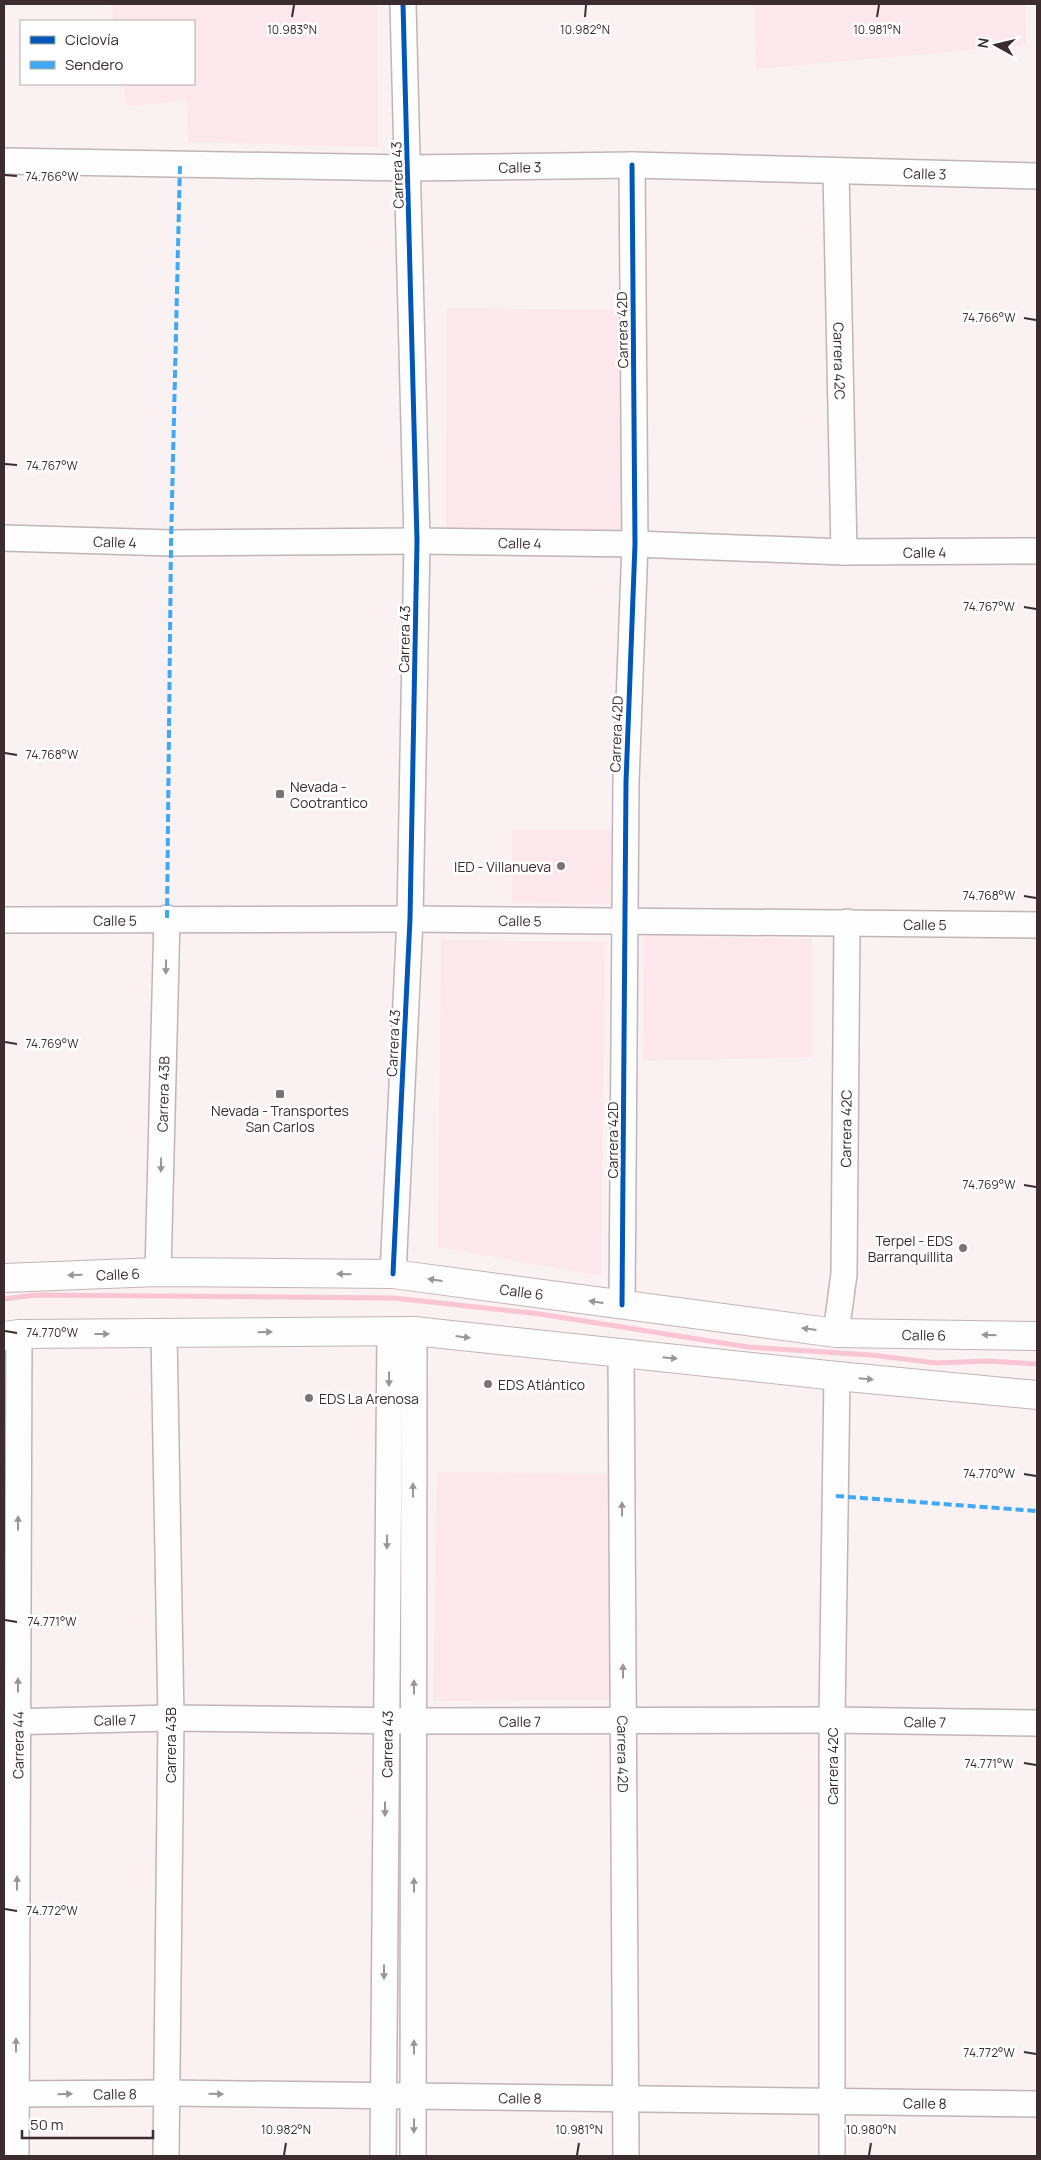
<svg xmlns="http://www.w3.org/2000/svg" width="1041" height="2160" font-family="Manrope,sans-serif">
	<rect width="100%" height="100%" fill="#faf1f3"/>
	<path fill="#fce7ec" d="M111,4H377L378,147L188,142L187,100L127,106L123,84H194V21H114Z
		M754,4H1025L1026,45L756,69Z
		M447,308L627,310L630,539L446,535Z
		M512,830H612L610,904L512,903Z
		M644,935L812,939V1057L643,1061Z
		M441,940L605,942L601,1276L438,1247Z
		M437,1472L610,1473L611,1700L433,1701Z"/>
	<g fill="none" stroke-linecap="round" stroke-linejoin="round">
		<path stroke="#f9c4d4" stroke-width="5" d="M4,1299L36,1295L394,1298L540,1314L748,1347L871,1355L937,1363L987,1361L1037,1364"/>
		<defs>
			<g id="minor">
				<path id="s1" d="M4,161L407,168L632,165L1037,176"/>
				<path id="s2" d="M836,171L844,552"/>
				<path id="s3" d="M4,538L171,543L417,541L635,544L844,552L1037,551"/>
				<path id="s4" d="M4,920L410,919L1037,925"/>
				<path id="s5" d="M158,1272L167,918"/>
				<path d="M393,1274L410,919L417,541L403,4"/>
				<path d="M622,1305L626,782L635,544L632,165"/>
				<path id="s6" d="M836,1333L844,1274L847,922"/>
				<path d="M164,1334L171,1718L166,2156"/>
				<path id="s7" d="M621,1353L626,2156"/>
				<path id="s8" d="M4,1722L171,1718L414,1721L832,1720L1037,1723"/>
				<path id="s9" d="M4,2094L167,2093L1037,2104"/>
				<path id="s10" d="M16,2156L19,1334"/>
				<path id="s11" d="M383,2156L390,1331"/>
				<path d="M413,2156L414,1331"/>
				<path d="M832,2156V1720L837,1376"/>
			</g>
			<g id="major">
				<path id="s12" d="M4,1278L158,1272L393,1274L836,1333L1037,1336"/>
				<path d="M4,1336L19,1334L414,1331L837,1376L1037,1395"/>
			</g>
		</defs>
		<use href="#minor" stroke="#c0b4b8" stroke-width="28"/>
		<use href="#major" stroke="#c0b4b8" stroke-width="30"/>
		<use href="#minor" stroke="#fefdfd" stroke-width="25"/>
		<use href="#major" stroke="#fefdfd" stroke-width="28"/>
		<path stroke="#3fa9f5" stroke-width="4" stroke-dasharray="8 4" stroke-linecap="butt" d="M167,918L171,543L180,164
			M836,1496L1037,1511"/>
		<defs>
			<path id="cycleway" d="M393,1274L410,919L417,541L403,4
				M622,1305L626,782L635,544L632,165"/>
		</defs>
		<use href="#cycleway" stroke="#fff" stroke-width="8"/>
		<use href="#cycleway" stroke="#0057b8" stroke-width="5"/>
	</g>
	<defs><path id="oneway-solid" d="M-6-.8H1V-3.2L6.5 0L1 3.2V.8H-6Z" transform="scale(1.25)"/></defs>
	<g fill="#9c9496">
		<use href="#oneway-solid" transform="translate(166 967) rotate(91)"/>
		<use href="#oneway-solid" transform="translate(161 1165) rotate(91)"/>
		<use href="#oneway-solid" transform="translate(344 1274) rotate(-179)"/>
		<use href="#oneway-solid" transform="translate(75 1275) rotate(178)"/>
		<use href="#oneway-solid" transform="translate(435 1280) rotate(-172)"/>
		<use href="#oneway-solid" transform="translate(596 1302) rotate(-172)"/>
		<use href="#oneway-solid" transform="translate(809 1329) rotate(-173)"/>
		<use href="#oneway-solid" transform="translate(265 1332) rotate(-1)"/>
		<use href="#oneway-solid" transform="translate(102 1334)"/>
		<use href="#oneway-solid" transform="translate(989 1335) rotate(-179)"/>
		<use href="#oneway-solid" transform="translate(463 1337) rotate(7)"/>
		<use href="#oneway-solid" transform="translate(670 1358) rotate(6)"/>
		<use href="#oneway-solid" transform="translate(389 1379) rotate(90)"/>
		<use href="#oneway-solid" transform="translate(866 1379) rotate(5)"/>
		<use href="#oneway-solid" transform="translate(413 1490) rotate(-90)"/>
		<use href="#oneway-solid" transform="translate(622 1509) rotate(-90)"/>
		<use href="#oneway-solid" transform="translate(18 1523) rotate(-90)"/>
		<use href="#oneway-solid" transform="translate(387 1542) rotate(91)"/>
		<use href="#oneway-solid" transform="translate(623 1671) rotate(-90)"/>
		<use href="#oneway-solid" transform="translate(18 1685) rotate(-90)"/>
		<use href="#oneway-solid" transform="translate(414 1687) rotate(-90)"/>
		<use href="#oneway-solid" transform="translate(385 1809) rotate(90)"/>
		<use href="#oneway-solid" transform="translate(17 1883) rotate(-90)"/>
		<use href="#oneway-solid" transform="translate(414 1885) rotate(-90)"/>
		<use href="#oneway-solid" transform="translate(384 1972) rotate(90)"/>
		<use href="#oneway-solid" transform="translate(16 2045) rotate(-90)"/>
		<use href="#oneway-solid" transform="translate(414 2047) rotate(-90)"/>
		<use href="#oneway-solid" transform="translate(65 2094) rotate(-1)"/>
		<use href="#oneway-solid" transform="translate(216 2094) rotate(1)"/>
		<use href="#oneway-solid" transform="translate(414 2126) rotate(91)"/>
	</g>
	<path fill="none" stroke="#3b2c30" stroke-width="2" d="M292,17L294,5M585,17L586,5M877,17L879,5M5,175L17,176M1024,318L1036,320M5,464L17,465M1024,607L1036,609M5,753L17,755M1024,896L1036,898M5,1042L17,1044M1024,1185L1036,1187M5,1331L17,1333M1024,1474L1036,1476M5,1620L17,1622M1024,1763L1036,1765M5,1909L17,1911M1024,2052L1036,2054M284,2155L286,2143M577,2155L579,2143M869,2155L871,2143"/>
	<g fill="#7e7174" stroke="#fff" stroke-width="2">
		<rect x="275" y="789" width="10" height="10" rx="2.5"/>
		<circle cx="561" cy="866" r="5"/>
		<rect x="275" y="1089" width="10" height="10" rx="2.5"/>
		<circle cx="963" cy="1248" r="5"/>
		<circle cx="488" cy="1384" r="5"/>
		<circle cx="309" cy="1398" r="5"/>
	</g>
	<g text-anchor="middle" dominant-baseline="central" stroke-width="5" stroke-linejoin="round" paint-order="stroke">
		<g font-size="14" fill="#3b2c30" stroke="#fff">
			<text stroke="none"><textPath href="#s1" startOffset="516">Calle 3</textPath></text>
			<text stroke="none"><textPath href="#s1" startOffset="921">Calle 3</textPath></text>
			<text transform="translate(397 175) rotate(-92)">Carrera 43</text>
			<text transform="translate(622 330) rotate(-91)">Carrera 42D</text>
			<text stroke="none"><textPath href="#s2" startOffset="190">Carrera 42C</textPath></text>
			<text stroke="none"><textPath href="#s3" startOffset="111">Calle 4</textPath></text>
			<text stroke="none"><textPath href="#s3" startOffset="516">Calle 4</textPath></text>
			<text stroke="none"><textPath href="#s3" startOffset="921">Calle 4</textPath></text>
			<text transform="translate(404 639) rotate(-89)">Carrera 43</text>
			<text transform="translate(616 734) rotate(-88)">Carrera 42D</text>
			<text stroke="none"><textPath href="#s4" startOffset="111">Calle 5</textPath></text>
			<text stroke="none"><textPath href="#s4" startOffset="516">Calle 5</textPath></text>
			<text stroke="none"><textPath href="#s4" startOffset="921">Calle 5</textPath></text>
			<text transform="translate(393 1043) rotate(-87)">Carrera 43</text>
			<text stroke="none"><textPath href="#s5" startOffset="178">Carrera 43B</textPath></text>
			<text stroke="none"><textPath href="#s6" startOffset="205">Carrera 42C</textPath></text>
			<text transform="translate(612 1140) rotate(-90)">Carrera 42D</text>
			<text stroke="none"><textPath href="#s12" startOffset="114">Calle 6</textPath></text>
			<text stroke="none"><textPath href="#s12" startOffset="519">Calle 6</textPath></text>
			<text stroke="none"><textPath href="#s12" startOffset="924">Calle 6</textPath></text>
			<text stroke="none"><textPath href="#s8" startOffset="111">Calle 7</textPath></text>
			<text stroke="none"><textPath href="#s8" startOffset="516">Calle 7</textPath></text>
			<text stroke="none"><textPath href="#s8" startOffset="921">Calle 7</textPath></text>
			<text stroke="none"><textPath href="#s11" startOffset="412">Carrera 43</textPath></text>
			<text stroke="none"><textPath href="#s10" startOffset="411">Carrera 44</textPath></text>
			<text transform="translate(170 1745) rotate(-90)">Carrera 43B</text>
			<text stroke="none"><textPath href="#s7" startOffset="401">Carrera 42D</textPath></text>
			<text transform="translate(832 1766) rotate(-90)">Carrera 42C</text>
			<text stroke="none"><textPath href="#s9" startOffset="111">Calle 8</textPath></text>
			<text stroke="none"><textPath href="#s9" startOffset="516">Calle 8</textPath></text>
			<text stroke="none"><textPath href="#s9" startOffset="921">Calle 8</textPath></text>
		</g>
		<g font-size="14" fill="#3b2c30" stroke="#fff" text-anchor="start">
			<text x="290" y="786">Nevada -<tspan x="290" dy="16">Cootrantico</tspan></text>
			<text x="551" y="866" text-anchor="end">IED - Villanueva</text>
			<text x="280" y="1110" text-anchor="middle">Nevada - Transportes<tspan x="280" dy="16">San Carlos</tspan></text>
			<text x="953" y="1240" text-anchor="end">Terpel - EDS<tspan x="953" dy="16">Barranquillita</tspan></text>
			<text x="498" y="1384">EDS Atlántico</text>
			<text x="319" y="1398">EDS La Arenosa</text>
		</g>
	</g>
	<g font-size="12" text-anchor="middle" fill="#3b2c30" stroke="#fff" stroke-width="5" stroke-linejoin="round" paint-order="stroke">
		<text x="292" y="34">10.983°N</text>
		<text x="585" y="34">10.982°N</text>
		<text x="877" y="34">10.981°N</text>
		<text x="52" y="181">74.766°W</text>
		<text x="989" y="322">74.766°W</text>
		<text x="52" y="470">74.767°W</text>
		<text x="989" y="611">74.767°W</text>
		<text x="52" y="759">74.768°W</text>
		<text x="989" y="900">74.768°W</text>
		<text x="52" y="1048">74.769°W</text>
		<text x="989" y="1189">74.769°W</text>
		<text x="52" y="1337">74.770°W</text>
		<text x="989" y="1478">74.770°W</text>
		<text x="52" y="1626">74.771°W</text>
		<text x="989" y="1768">74.771°W</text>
		<text x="52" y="1915">74.772°W</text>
		<text x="989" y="2057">74.772°W</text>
		<text x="286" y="2134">10.982°N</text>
		<text x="579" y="2134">10.981°N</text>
		<text x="871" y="2134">10.980°N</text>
	</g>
	<rect width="1041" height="2160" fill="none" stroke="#3b2c30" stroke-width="10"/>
	<rect x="20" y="20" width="175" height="65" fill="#ffffff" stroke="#b1abac"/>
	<rect x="30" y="36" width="25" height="8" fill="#0057b8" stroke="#b1abac"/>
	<text x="65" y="45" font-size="15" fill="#3b2c30">Ciclovía</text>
	<rect x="30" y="61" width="25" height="8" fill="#3fa9f5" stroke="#b1abac"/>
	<text x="65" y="70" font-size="15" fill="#3b2c30">Sendero</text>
	<g transform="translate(996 45) rotate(278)" stroke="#ffffff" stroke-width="4" paint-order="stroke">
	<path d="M0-4L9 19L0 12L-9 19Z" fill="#3b2c30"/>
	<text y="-8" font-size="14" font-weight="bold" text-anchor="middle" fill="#3b2c30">N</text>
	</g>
	<path d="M22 2130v8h131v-8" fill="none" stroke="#3b2c30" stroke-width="2.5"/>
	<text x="30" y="2130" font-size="15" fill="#3b2c30" stroke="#ffffff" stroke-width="4" paint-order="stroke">50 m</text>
</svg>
